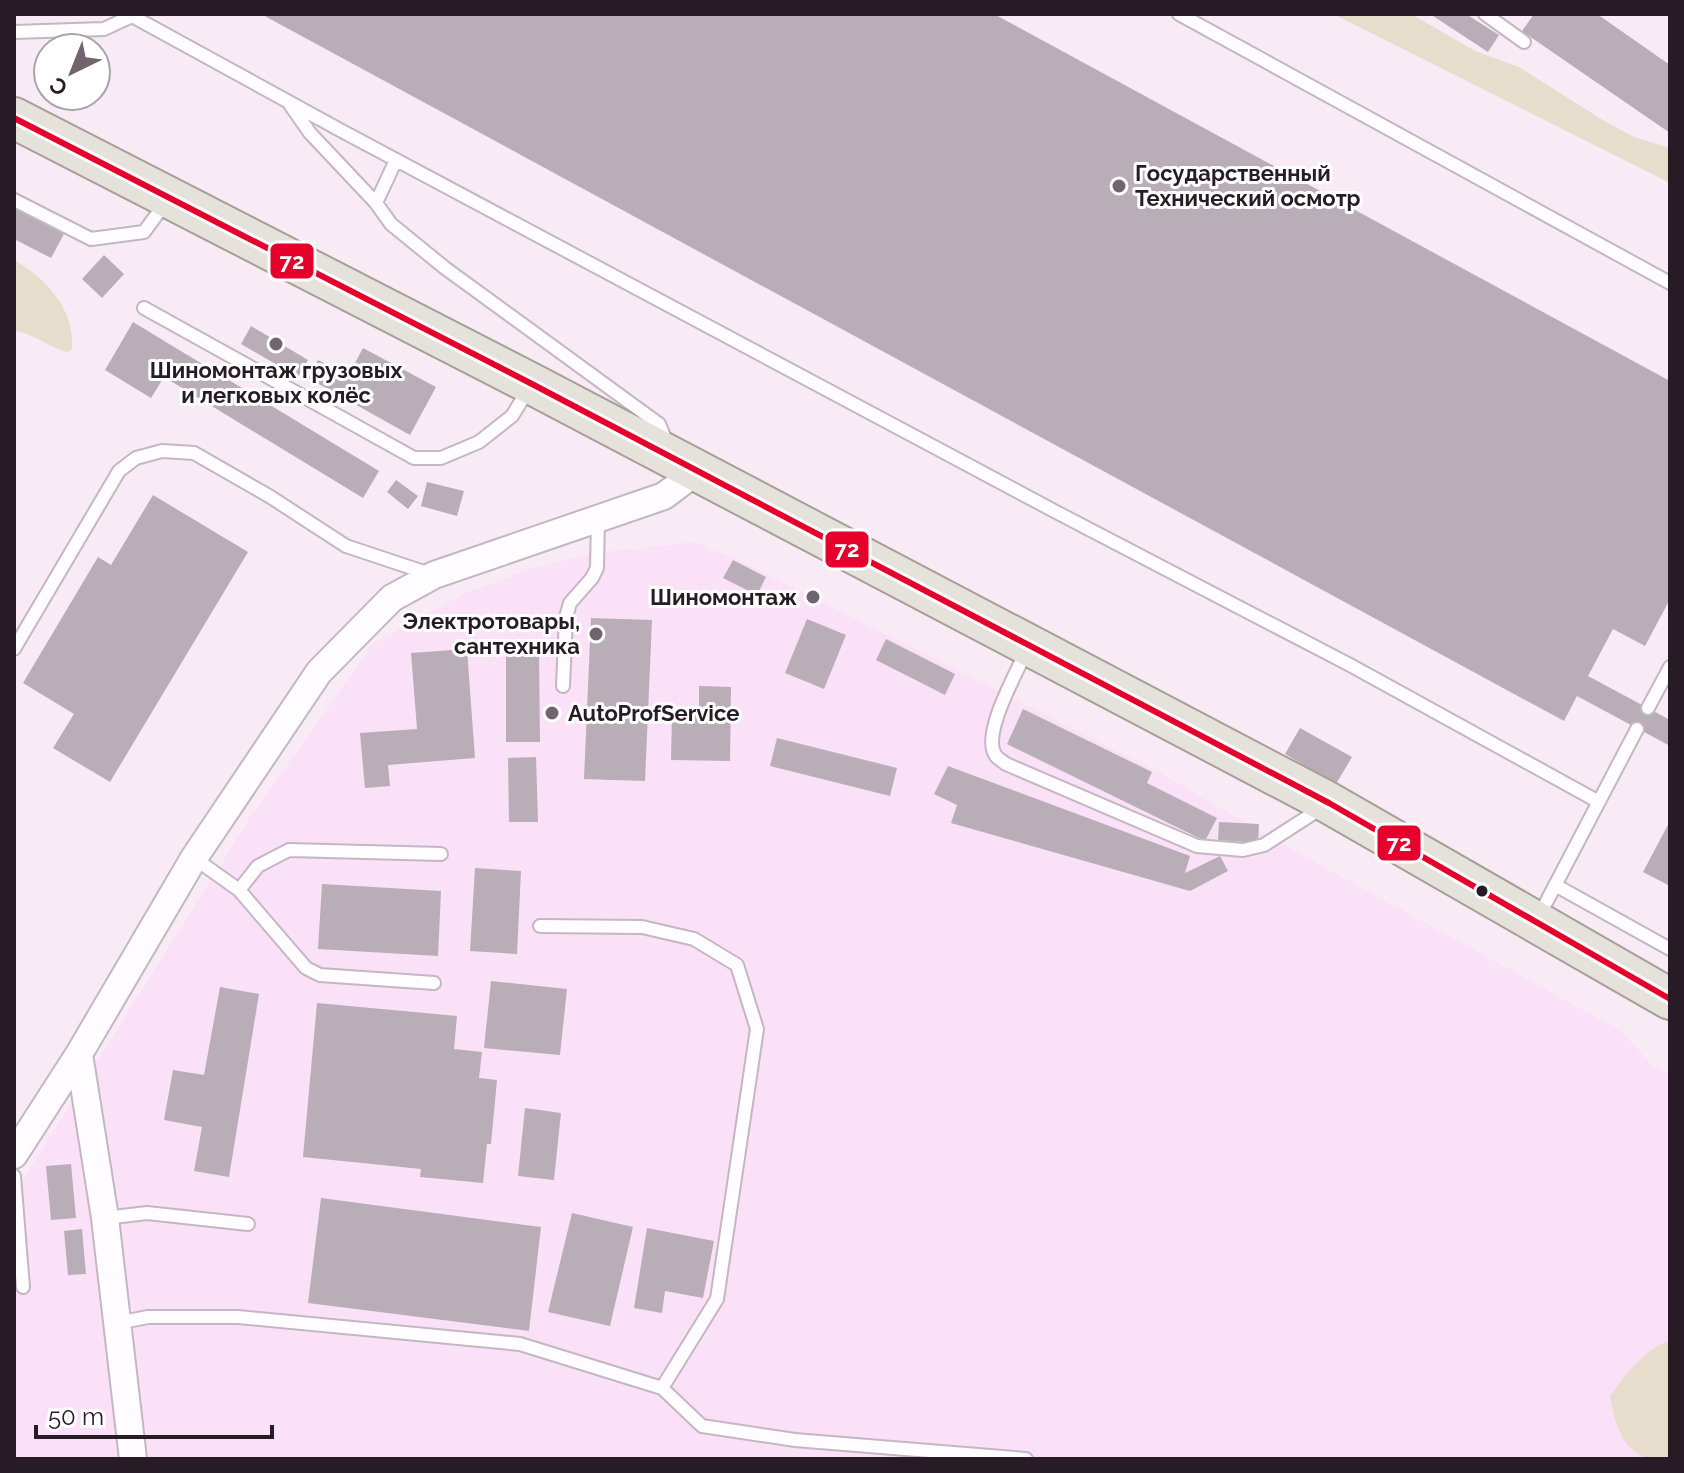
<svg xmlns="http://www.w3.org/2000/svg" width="1684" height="1473" font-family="Raleway,sans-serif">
	<rect width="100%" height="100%" fill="#f8ebf6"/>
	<path fill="#fbe1f7" d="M694,542L736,559L1157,771L1293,850L1620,1030L1654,1067L1670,1075V1459H14V1194L249,819L374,643L461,595L526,570L595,553Z"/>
	<path fill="#e6ddcd" d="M1333,14H1411L1475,51L1519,67L1606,122L1634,137L1670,148V183Z
		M14,260C45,277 76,311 72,349L68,352C49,348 34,333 14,331Z
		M1670,1340V1459C1664,1459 1656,1460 1650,1459C1622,1453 1614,1420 1610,1396C1627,1373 1643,1351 1670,1340Z"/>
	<path fill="#b9adb7" d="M261,14H994L1670,381V599L1645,646L1613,629L1588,676L1670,720V746L1577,696L1564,721Z
		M1430,14H1466L1499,35L1488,52Z
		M1534,14H1597L1670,65V133L1522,31Z
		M14,191L71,221L51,258L14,239Z
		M104,255L124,274L102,298L82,279Z
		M133,322L379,471L363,498L164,377L151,398L105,370Z
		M251,326L308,360L298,377L241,344Z
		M363,348L436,387L410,435L308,378L318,360L348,376Z
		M396,480L418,496L408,509L387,492Z
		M427,482L464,491L457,516L421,506Z
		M153,495L248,552L110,782L53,748L74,714L23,683L98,557L111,565Z
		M733,560L766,577L757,595L723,578Z
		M591,618L652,620L645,781L584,779Z
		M807,619L846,635L824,689L785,673Z
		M886,639L955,674L945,695L876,660Z
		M467,649L475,758L388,765L390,786L365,788L360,733L417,729L411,653Z
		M506,651H539L540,742H506Z
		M699,686L731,687L730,761L671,760L672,714L699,715Z
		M1023,709L1152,772L1147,783L1217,818L1205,841L1007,744Z
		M1300,728L1352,757L1336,784L1285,754Z
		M777,738L897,768L890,796L770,766Z
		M536,757L538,822H509L508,758Z
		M948,766L1190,856L1185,873L1220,856L1228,871L1190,891L951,823L957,805L934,794Z
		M1670,821V886L1643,872Z
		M1219,822L1259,824L1258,843L1218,840Z
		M475,868L521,871L517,954L470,951Z
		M322,884L441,891L438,956L318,949Z
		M491,981L567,989L560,1055L484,1048Z
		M220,987L259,994L229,1177L194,1171L202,1127L164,1120L173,1070L204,1075Z
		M317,1003L457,1016L454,1049L482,1052L479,1078L497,1080L491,1144H487L483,1183L420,1177L421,1169L303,1157Z
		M525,1108L561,1113L554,1180L518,1176Z
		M71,1164L76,1218L51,1220L46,1166Z
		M321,1198L541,1227L529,1331L308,1303Z
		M572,1213L633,1227L610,1326L548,1312Z
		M647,1228L714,1241L703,1298L665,1291L662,1313L634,1308Z
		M82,1229L86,1274L68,1275L64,1231Z"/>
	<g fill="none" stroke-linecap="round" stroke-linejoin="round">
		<defs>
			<path id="service" d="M1179,14L1670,283
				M1485,14L1524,42
				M14,32L104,29L132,16L340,130L1058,513L1350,665L1599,802
				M289,103L310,133L376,203
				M396,160L376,203L391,224L445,268L659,424L667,443
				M14,200L91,239L144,232L166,202
				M144,308L414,458H441L479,442L512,416L528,390
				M14,649L119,471L136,458L162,451L194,453L269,496L346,546L433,575
				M1027,649C1018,671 980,735 996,756C997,758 1004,762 1006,764L1197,846L1243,850L1264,845L1323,807
				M563,686L566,617L570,603L592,578L597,568L598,518
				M1648,708L1670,667
				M194,858L239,890L306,968L320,975L434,983
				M1555,885L1670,949
				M239,890L258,866L289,850L441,854
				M1539,916L1637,729
				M540,926L642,927L694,939L737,965L757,1029L717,1299L662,1388
				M14,1176L23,1287
				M105,1218L147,1213L248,1224
				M117,1323L148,1317H238L520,1344L662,1388L702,1426L795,1440L1026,1459"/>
			<path id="minor" d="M79,1054L105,1218L133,1459
				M14,1155L79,1054L194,858L319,672L392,598L434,575L664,496L697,471"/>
			<path id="primary" d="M14,118L532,384L1329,803L1670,999"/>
		</defs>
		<use href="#service" stroke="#c3b7c1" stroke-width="16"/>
		<use href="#minor" stroke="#c3b7c1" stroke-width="30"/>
		<use href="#primary" stroke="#a79e95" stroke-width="44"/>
		<use href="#service" stroke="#fefcfe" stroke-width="12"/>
		<use href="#minor" stroke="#fefcfe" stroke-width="26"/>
		<use href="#primary" stroke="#e5e2dc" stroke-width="40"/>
		<defs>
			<path id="bus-1" d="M14,118L532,384L1329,803L1670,999"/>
		</defs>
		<use href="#bus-1" stroke="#fff" stroke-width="12"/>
		<use href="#bus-1" stroke="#e4002b" stroke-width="6"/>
	</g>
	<g fill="#70646e" stroke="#fff" stroke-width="3">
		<circle cx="1119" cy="186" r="8"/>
		<circle cx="276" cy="344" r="8"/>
		<circle cx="813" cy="597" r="8"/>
		<circle cx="596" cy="634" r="8"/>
		<circle cx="552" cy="713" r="8"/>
	</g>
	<circle fill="#271c25" stroke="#fff" stroke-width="3" cx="1482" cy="891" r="7"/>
	<g text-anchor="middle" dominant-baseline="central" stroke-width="6" stroke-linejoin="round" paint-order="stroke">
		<g font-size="22" font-weight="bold" fill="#271c25" stroke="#fff" text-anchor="start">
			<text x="1135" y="173">Государственный<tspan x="1135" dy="25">Технический осмотр</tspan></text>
			<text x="276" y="370" text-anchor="middle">Шиномонтаж грузовых<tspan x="276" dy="25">и легковых колёс</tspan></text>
			<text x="797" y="597" text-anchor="end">Шиномонтаж</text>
			<text x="580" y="621" text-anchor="end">Электротовары,<tspan x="580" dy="25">сантехника</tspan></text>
			<text x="568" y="713">AutoProfService</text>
		</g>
	</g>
	<g stroke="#fff" stroke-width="3">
		<rect x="269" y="242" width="46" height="38" rx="8" fill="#e4002b"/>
		<rect x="824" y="530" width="46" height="39" rx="8" fill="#e4002b"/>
		<rect x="1376" y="824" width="46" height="38" rx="8" fill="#e4002b"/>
	</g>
	<g font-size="22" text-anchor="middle" font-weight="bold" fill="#fff">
		<text x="292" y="269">72</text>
		<text x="847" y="557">72</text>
		<text x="1399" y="851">72</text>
	</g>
	<rect width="1684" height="1473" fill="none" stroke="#271c25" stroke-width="32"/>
	<g transform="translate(72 72) rotate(223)"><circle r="38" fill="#ffffff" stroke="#a9a4a8" stroke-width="2"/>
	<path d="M0-6L14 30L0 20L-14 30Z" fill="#70646e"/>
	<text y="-12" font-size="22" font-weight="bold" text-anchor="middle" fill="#271c25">С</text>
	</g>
	<path d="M36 1425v12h236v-12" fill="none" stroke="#271c25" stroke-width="4"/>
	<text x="48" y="1425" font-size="24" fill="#271c25" stroke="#ffffff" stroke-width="6" paint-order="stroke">50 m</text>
</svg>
